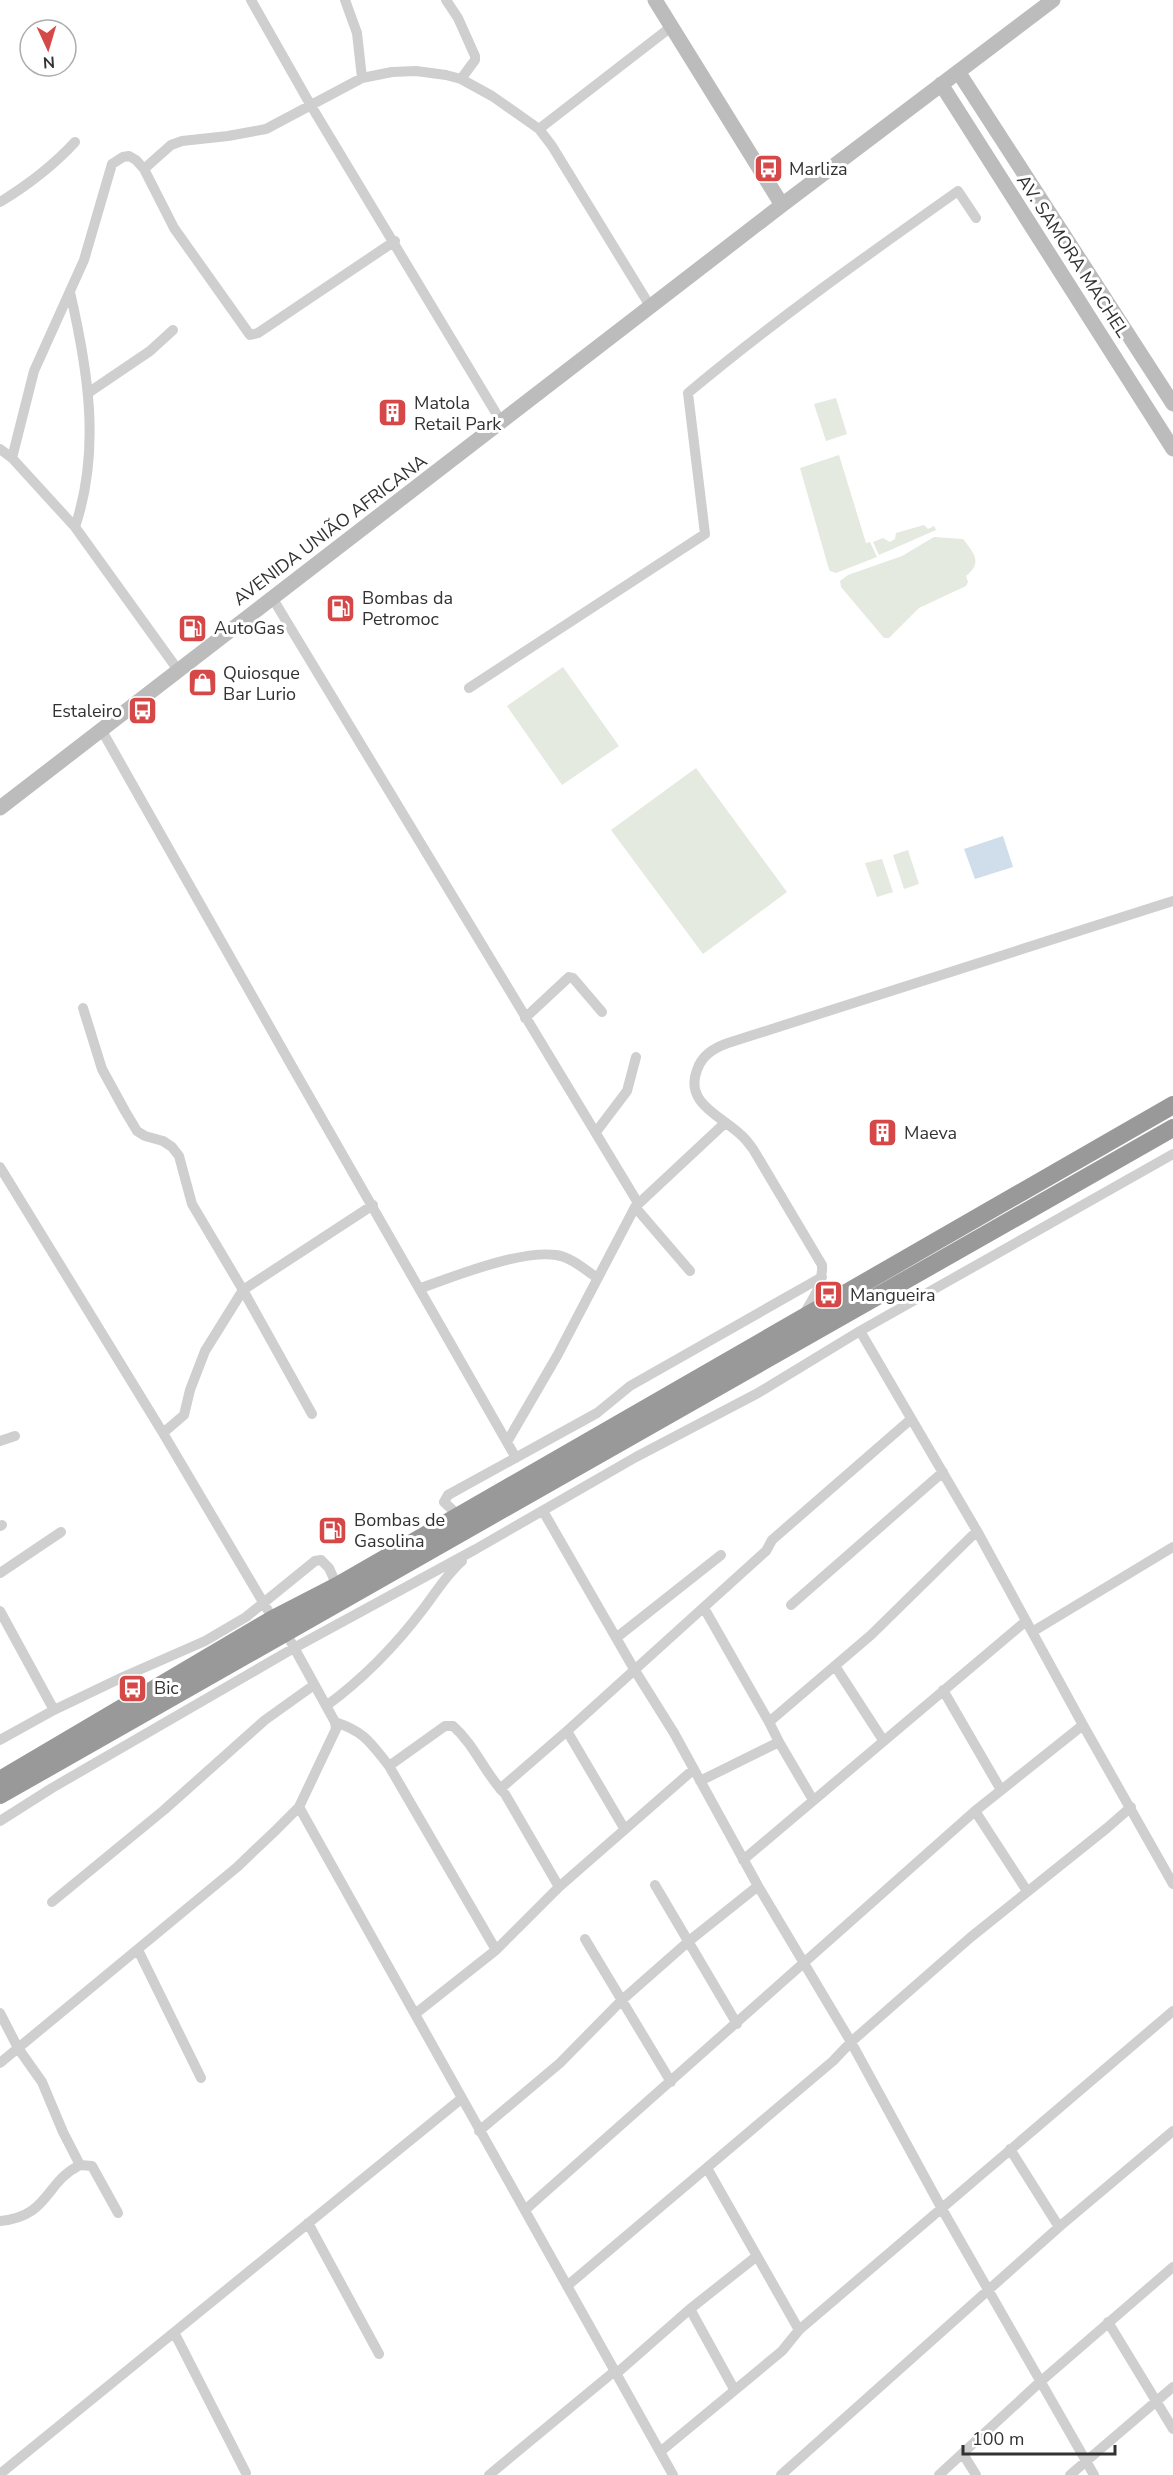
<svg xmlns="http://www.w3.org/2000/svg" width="1173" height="2475" font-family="'Nunito Sans',sans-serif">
	<rect width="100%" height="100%" fill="#fff"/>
	<path fill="#e4eadf" d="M836,398L847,434L826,441L814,404Z
		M839,455L866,543L870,542L877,557L836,573L830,571L828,566L800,468Z
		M924,525L928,529L934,526L936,530L879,555L873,542L883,538L890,542L895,539L896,533Z
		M934,537L963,539C974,553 983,563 966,576L968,582L966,586L919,608L889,638H884L841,587L840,581L848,575L902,556Z
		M563,667L619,746L562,785L507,706Z
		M696,768L787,892L703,954L611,830Z
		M908,850L919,884L904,889L893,855Z
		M882,859L893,892L877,897L865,863Z"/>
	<path fill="#d0deeb" d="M1003,836L1013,867L975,879L964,849Z"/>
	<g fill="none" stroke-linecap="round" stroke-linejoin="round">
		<path stroke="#cfcfcf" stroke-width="10" d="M251,0L310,104L502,423
			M345,0L357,33L362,78
			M446,0L458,18L475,56V60L461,79
			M144,169L171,145L182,141L228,136L266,129L362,78L392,72L416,71L446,75L461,79L492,96L539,129
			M0,202C28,185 52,167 75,142
			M70,292C88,370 101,450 75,527
			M650,306L552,146L539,129L671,27
			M88,393L150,351L173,330
			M0,449L12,458L75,527L178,670
			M12,458L34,371L84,260L112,164L123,157L129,156L136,160L144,169L174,228L250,335L258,333L395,241
			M273,599L638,1203
			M469,688L705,534L688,393C774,321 866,256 958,191L976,218
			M101,729C238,973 377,1215 516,1458
			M83,1008L102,1069L125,1111L137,1131L145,1136L163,1141L172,1147L179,1156L192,1204L243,1290L312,1414
			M525,1018L569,977L573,978L602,1012
			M596,1132L627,1091L636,1057
			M0,1167L163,1433L273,1619
			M635,1207L690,1271
			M421,1288C455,1276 520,1250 556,1255C571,1257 584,1269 596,1277
			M804,1314C814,1297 823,1285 822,1265L753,1149C749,1144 746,1139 741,1135C722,1116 684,1104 697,1070C702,1055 714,1048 728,1043L1173,901
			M860,1331L977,1531L1083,1725L1173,1884
			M163,1433L184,1415L190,1390L205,1351L243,1290L373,1205
			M0,1441L15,1436
			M507,1442L557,1356L635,1207L725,1123
			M543,1511L634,1669L674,1733L758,1886L851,2042L942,2209L1094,2475
			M459,1516L444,1502L448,1495L597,1413L630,1386L822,1277
			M0,1526L2,1525
			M0,1573L61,1532
			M791,1605L943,1472
			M704,1608L769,1722
			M0,1611L54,1710
			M1032,1632L1173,1547
			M616,1638L721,1555
			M835,1666L883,1740
			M943,1690L1001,1790
			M326,1706C363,1679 396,1645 424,1608C437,1591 446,1575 462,1561
			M335,1722C365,1732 370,1742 389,1766L496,1950
			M567,1731L624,1828
			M0,1740L54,1710L123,1677L205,1641L246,1617L315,1561L321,1560L329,1568L337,1586
			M779,1742L813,1800
			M389,1766L445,1726H453C475,1745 485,1774 505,1794L559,1887
			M700,1781L779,1742L769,1722L871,1635L977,1531
			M500,1789L567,1731L766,1551L772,1540L910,1420
			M299,1807L673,2475
			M975,1811L1027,1891
			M0,1821L52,1788L294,1648L476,1549L636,1457L758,1393L860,1331L1173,1154
			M743,1860L1026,1621
			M655,1885L737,2024
			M52,1902L164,1810L265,1720L314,1685
			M585,1939L671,2082
			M138,1950L201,2078
			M0,2013L18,2048L42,2082L63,2132L80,2165
			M415,2014L496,1950L559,1887L694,1769
			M0,2063L236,1868L276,1830L299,1807L336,1729L335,1722L291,1642
			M479,2131L560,2063L622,2000L689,1941L758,1886
			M1010,2149L1059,2227
			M707,2168L799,2330
			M525,2210L975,1811L1083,1725
			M0,2221C50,2216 44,2183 80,2165L92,2166L118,2213
			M308,2223L379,2354
			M567,2286L833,2061L851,2042L971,1937L1107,1828L1131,1807
			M690,2309L734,2389
			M1108,2322L1173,2429
			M175,2334L246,2473
			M617,2373L690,2309L757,2256
			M660,2452L782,2351L799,2330L1173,2011
			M963,2454L976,2475
			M0,2474L461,2099
			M489,2475L616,2370
			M781,2475L1059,2227L1173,2131
			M939,2475L1040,2382L1173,2267
			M1070,2475L1173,2387"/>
		<path stroke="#bcbcbc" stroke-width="15" d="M655,0L782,205
			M959,73L1173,404
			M941,84L1173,449
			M0,808L782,205L1053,0"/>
		<path stroke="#999" stroke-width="18" d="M0,1780L273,1619L337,1586L1173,1105
			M0,1795L1173,1128"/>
	</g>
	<defs>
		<symbol id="bus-square" viewBox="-11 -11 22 22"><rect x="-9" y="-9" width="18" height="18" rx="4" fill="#d64747" stroke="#fff"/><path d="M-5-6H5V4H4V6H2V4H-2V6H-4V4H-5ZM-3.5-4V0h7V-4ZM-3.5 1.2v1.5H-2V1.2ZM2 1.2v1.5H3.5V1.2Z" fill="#fff"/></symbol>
		<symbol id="building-square" viewBox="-11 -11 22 22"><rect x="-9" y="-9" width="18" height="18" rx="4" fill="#d64747" stroke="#fff"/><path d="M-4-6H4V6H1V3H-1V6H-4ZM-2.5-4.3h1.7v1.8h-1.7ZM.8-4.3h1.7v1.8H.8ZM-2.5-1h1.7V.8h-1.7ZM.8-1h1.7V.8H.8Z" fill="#fff"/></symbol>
		<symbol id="fuel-square" viewBox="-11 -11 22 22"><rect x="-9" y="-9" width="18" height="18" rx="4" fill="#d64747" stroke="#fff"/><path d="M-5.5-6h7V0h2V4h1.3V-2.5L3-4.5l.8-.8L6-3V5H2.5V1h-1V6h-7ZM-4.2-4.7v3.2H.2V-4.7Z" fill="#fff"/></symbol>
		<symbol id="shop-square" viewBox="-11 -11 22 22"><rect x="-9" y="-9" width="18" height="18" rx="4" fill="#d64747" stroke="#fff"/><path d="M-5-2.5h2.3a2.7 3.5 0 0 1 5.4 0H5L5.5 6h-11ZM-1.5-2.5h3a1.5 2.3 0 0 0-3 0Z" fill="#fff"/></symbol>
	</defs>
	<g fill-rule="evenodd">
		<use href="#bus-square" x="752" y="152" width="33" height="33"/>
		<use href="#building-square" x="376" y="396" width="33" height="33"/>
		<use href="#fuel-square" x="324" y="592" width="33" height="33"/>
		<use href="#fuel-square" x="176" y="612" width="33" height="33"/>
		<use href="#shop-square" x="186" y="666" width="33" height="33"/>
		<use href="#bus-square" x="126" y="694" width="33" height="33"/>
		<use href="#building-square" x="866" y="1116" width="33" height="33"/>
		<use href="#bus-square" x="812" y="1278" width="33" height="33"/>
		<use href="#fuel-square" x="316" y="1514" width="33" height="33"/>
		<use href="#bus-square" x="116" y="1672" width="33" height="33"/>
	</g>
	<g text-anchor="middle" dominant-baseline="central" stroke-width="6" stroke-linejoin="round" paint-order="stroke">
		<g font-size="18" fill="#323232" stroke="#fff" text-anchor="start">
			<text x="789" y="169">Marliza</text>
			<text x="414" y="403">Matola<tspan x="414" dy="21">Retail Park</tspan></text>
			<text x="362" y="598">Bombas da<tspan x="362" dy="21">Petromoc</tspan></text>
			<text x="214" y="628">AutoGas</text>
			<text x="223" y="673">Quiosque<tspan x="223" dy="21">Bar Lurio</tspan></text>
			<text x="122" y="711" text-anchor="end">Estaleiro</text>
			<text x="904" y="1133">Maeva</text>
			<text x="850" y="1295">Mangueira</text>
			<text x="354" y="1520">Bombas de<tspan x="354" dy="21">Gasolina</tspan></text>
			<text x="154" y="1688">Bic</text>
		</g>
		<g font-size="18" fill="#323232" stroke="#fff">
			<text transform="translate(1073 256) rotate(57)">AV. SAMORA MACHEL</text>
			<text transform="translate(330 530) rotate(-37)">AVENIDA UNIÃO AFRICANA</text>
		</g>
	</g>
	<g transform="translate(48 48) rotate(176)"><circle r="28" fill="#ffffff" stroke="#adadad" stroke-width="1.5"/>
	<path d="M0-4.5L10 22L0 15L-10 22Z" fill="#d64747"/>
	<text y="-9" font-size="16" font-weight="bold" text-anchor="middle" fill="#323232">N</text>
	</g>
	<path d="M963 2445v9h152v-9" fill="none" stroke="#323232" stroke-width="3"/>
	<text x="972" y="2445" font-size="18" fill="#323232" stroke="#ffffff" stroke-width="4.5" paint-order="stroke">100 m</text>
</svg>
